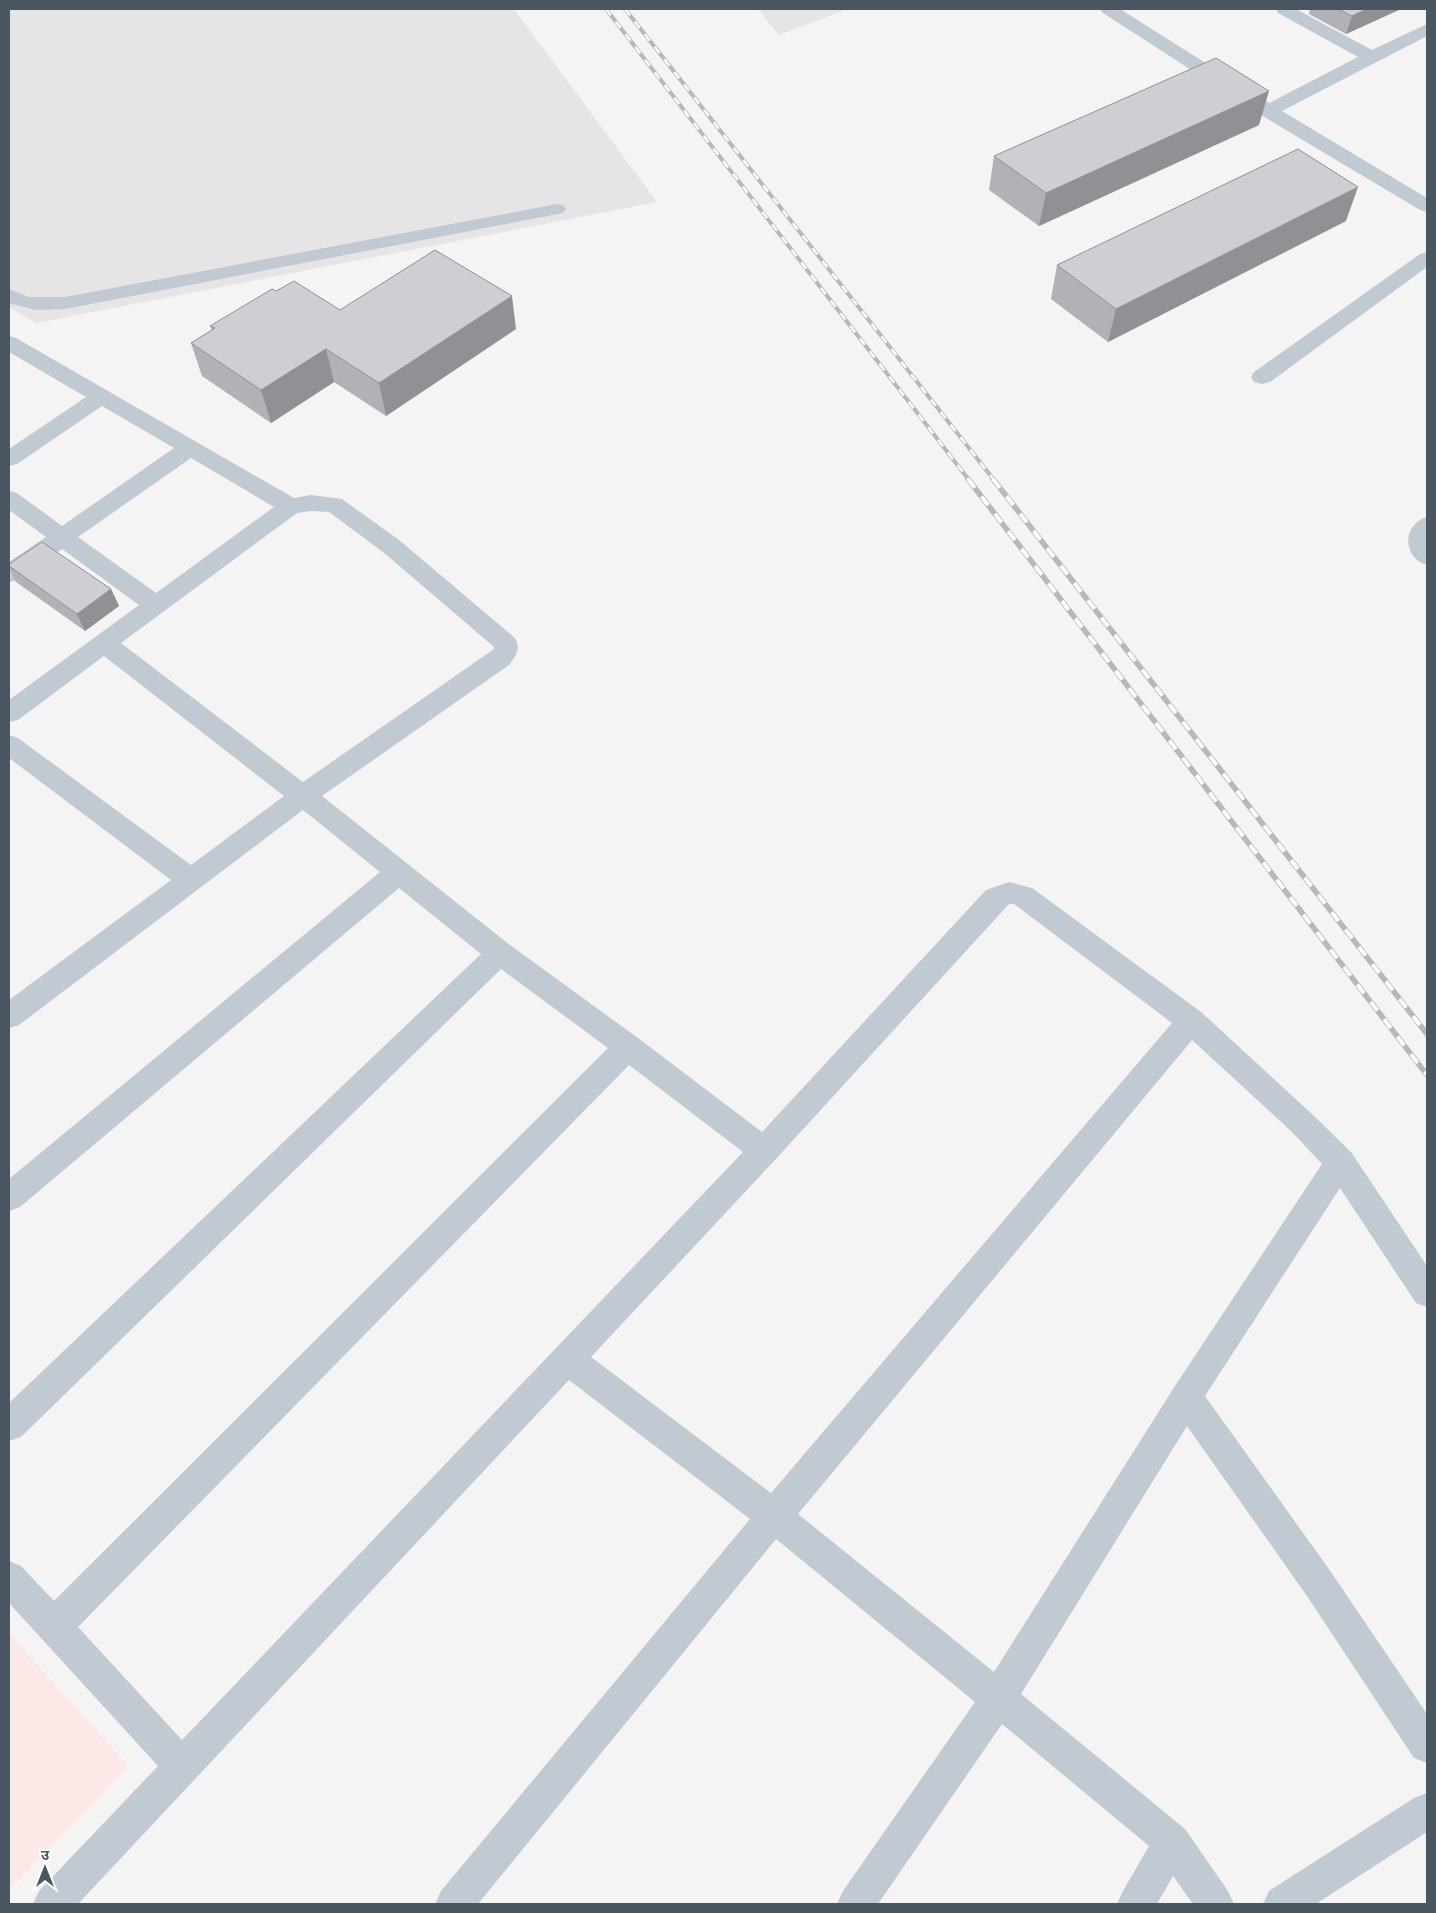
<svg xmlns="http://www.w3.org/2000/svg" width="1436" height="1913" font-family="'Varela Round','Noto Sans Devanagari',sans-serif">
	<rect width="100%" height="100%" fill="#f5f3f3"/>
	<path fill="#e6e4e5" d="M9,9H514L657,202L36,323L9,307Z
		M758,9H847L779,35Z"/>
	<path fill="#fce8e6" d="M9,1634L128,1766L9,1890Z"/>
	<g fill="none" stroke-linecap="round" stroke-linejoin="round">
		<path fill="#c1cad2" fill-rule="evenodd" d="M557,204L563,205L566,209L563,213L65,309L36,310L9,303V289L29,297H65Z"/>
		<path fill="#c1cad2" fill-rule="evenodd" d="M1100,9H1120L1269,103L1358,57L1278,13L1276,9H1296L1372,50L1427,24V36L1282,111L1427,198V212L1420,210L1261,115L1103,13Z
			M1427,252V267L1270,382L1262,384L1254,382L1251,377L1254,372L1420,254Z
			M9,336L16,338L294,498L311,495L342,499L399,540L515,638C521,649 516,656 509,665L322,796L510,945L638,1038L762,1132L986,890L1009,882L1032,888L1201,1012L1312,1114L1351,1152L1427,1266V1307L1416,1303L1340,1188L1205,1396L1331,1572L1427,1714V1763L1414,1758L1307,1596L1187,1426L1021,1694L1185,1829L1228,1891L1234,1904H1193L1173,1876L1157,1904H1117L1123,1891L1149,1846L1002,1724L878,1904H837L843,1891L975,1702L776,1539L478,1904H435L441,1891L750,1519L569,1380L78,1904H33L39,1891L158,1766L9,1603V1561L21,1566L54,1601L608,1048L501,969L21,1437L9,1441V1403L481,954L399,888L20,1207L9,1211V1179L380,872L303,810L19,1025L9,1028V1000L171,880L9,758V735L18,738L191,865L284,796L104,656L18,720L9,722V700L139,605L62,549L17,580L9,582V562L46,537L9,510V491L17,493L62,526L174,448L102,406L17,464L9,466V449L86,397L9,352ZM191,458L274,507L156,593L78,537ZM311,511L329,512L383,552L494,647V649L303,782L121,643L297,513ZM1009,904H1014L1172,1023L771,1493L591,1357L774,1161ZM1192,1040L1292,1132L1322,1164L1175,1386L994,1672L798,1514ZM629,1065L743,1152L182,1740L78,1627Z
			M1427,517V565C1402,558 1402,524 1427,517Z
			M1427,1793V1832L1316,1904H1263L1269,1891L1414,1798Z"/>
		<defs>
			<path id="rail-far1" d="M606,9L969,480
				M625,9L994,480"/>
			<path id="rail" d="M968,479L1427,1075
				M993,479L1427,1034"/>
		</defs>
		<use href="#rail-far1" stroke="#b5b8bd" stroke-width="4"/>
		<use href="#rail" stroke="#b5b8bd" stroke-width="5.5"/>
		<use href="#rail-far1" stroke="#fff" stroke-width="2.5" stroke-dasharray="8" stroke-linecap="butt"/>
		<use href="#rail" stroke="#fff" stroke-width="4" stroke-dasharray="11" stroke-linecap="butt"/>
	</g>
	<path fill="#b0b2b7" d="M1310,9H1401L1346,34L1309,14Z
		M1259,125L1039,226L989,190L994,156Z
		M1346,221L1108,342L1051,299L1057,265Z
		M340,310L516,329L386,416L334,382L271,423L202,376L191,343L212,330L210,326Z
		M9,564L111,589L119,606L85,631L16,582L9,568Z"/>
	<path fill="#909195" d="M1367,9H1401L1346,34L1352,16Z
		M1269,91L1259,125L1039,226L1046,193Z
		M1358,187L1346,221L1108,342L1116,309Z
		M512,296L516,329L386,416L379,383Z
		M326,349L334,382L271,423L261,390Z
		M111,589L119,606L85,631L77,614Z"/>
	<path fill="#cdcfd5" stroke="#909195" d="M1338,9H1367L1352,16Z
		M1216,58L1269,91L1046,193L994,156Z
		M1298,149L1358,187L1116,309L1057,265Z
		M435,250L512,296L379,383L326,349L261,390L191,343L215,328L210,326L272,289L276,291L294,281L340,310Z
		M42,542L111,589L77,614L9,566V564Z"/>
	<rect width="1436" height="1913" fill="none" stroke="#4a5661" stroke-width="20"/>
	<g transform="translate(45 1868)" stroke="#ffffff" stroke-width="4" paint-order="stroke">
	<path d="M0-4L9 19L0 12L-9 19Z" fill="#4a5661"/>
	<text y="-8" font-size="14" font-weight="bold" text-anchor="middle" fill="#4a5661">उ</text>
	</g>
</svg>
